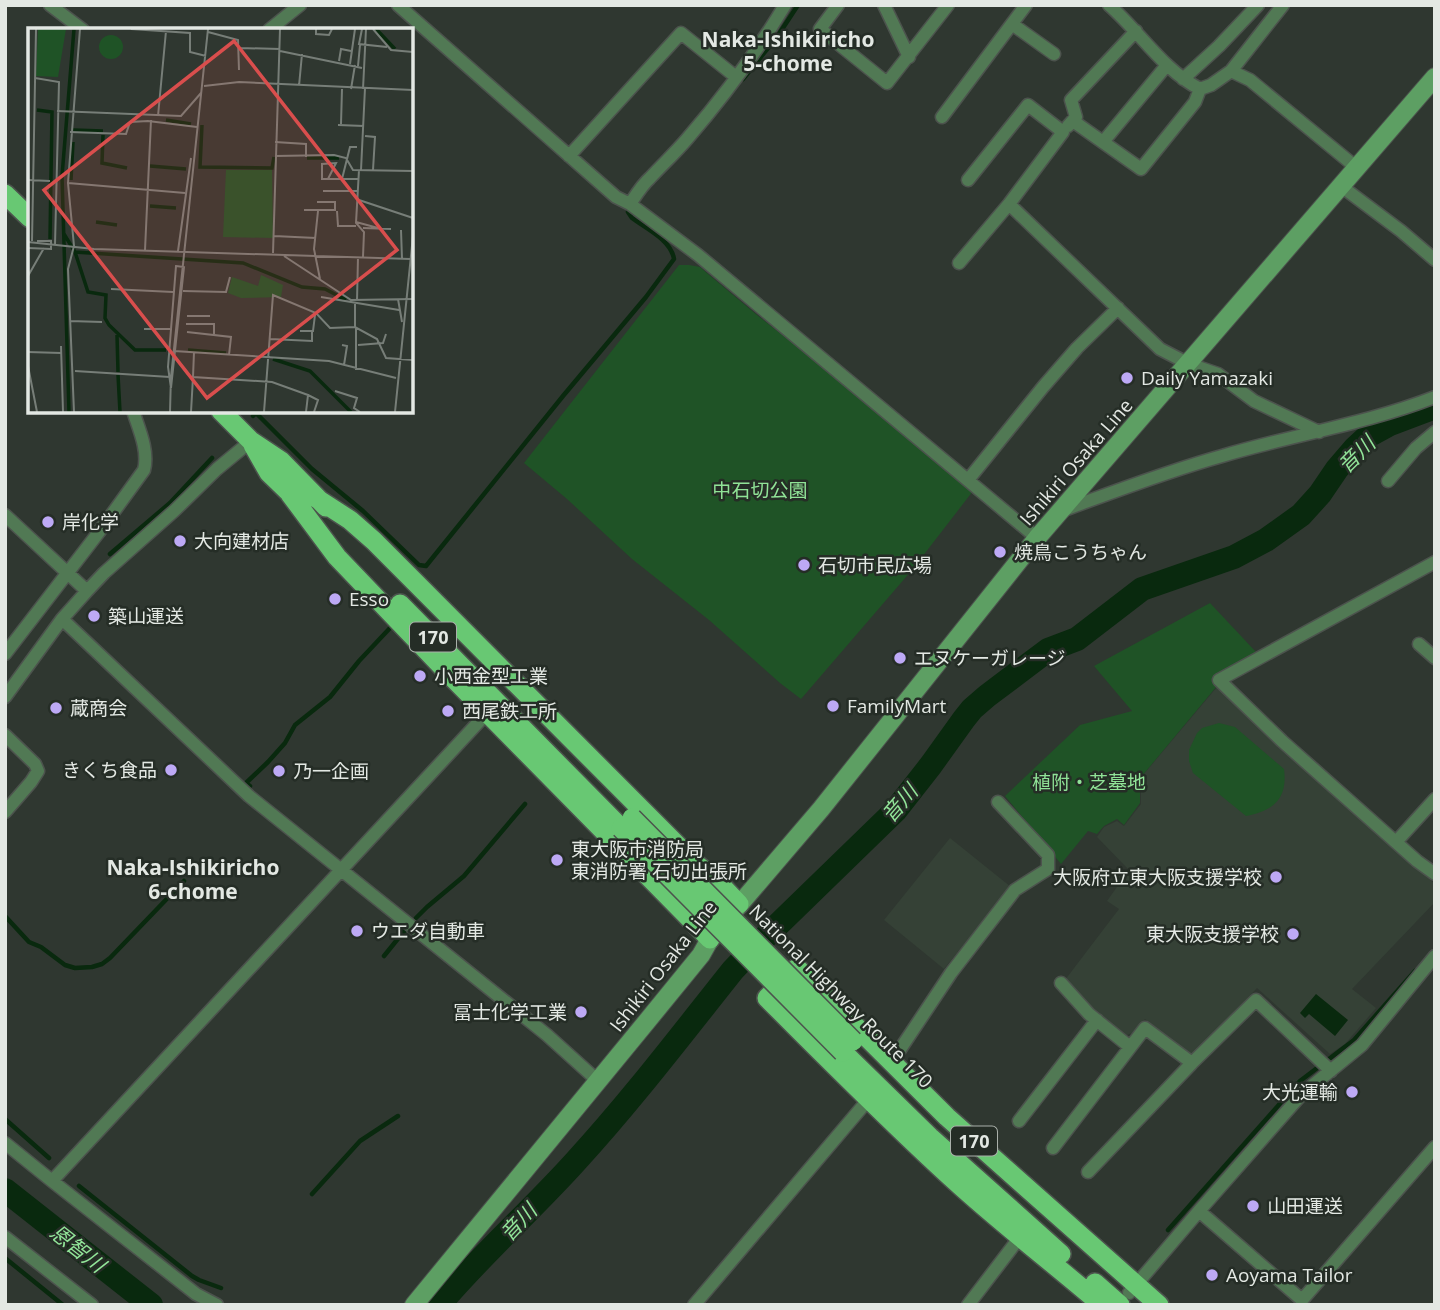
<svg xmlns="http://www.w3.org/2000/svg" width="1440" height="1310" font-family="'Open Sans','Noto Sans JP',sans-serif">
	<rect width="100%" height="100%" fill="#2f3730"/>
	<path fill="#354136" d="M1217,687L1435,884V902L1352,989L1376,1008L1345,1044L1330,1054L1257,988L1197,1052L1188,1055L1145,1019L1132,1033L1125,1036L1091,1008L1065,980L1119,909L1107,901L1129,870L1097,837L1104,827L1117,821L1124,826L1141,804V784L1138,781Z
		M950,838L1011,887L944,969L884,920Z"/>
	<path fill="#1f5326" d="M679,265H689L700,267L708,274L757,315L828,371L973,491L912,570L801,699L780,683L709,620L632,559L567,499L524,463Z
		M1210,603L1256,652L1213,680L1217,686L1137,782L1140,784V803L1124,825L1117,819L1104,826L1097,834L1088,831L1061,864L1005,796L1080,725L1132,711L1094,666Z
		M1219,723L1235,727L1284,769C1288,799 1273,811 1246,816L1193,773L1189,761V750L1197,733L1202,728Z"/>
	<path fill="#09290e" d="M1316,994L1348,1020L1335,1036L1309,1014L1305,1018L1300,1013Z"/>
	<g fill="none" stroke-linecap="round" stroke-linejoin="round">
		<path stroke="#09290e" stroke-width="4.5" d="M743,79L777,37L798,5
			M253,416L256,413L312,469L363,511L419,565L426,566L563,396L646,297L674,259C671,240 647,229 632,218L628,212
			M110,554L170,503L212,458
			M249,787L250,786L246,783L268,762L285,743L295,725L330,697L359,661L390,628
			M5,916L29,942L41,947L65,965L75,968L92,967L102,964L110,958L184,881
			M416,918L427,907L464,876L525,804
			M384,956L405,930
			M5,1119L49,1158
			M79,1186L192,1276L199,1280L221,1288
			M312,1194L360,1141L398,1116
			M1168,1230L1300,1081L1354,1040L1415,971
			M5,1258L63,1305"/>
		<path stroke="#09290e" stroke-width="24" d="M5,1190L151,1305
			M439,1305C482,1254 532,1210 576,1161C631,1101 682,1034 733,970L753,949L895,811L931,765L964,719L972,709L987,696L1048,650L1077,639L1142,589L1234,557L1266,540L1301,515L1320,494L1337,469L1355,448L1368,436L1390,424L1435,407"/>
		<defs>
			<path id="minor" d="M50,5L83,30
				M398,5L616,197L630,204L698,255L1037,538
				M838,5L820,29L887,83L948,5
				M884,5L909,57
				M1109,5C1140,32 1163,70 1200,89L1211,85L1231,71L1250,80L1357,168
				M1012,24L1054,54
				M269,30L300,5
				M1231,71L1283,5
				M1183,79L1219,46L1258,5
				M942,117L1026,5
				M1073,121L1141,169L1195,102L1200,89
				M1068,126L1076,117L1071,100L1136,31
				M1103,142L1167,65
				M569,156L681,33L736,77
				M1341,186L1401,231L1435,260
				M630,204C636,195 642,185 650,178C662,165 675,153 687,139C721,100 758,50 785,5
				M1009,204L1160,349L1189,364L1218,374L1254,401L1319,432
				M959,263L1009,204L1063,132L1028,105L968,180
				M968,480L1043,387L1077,348L1118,308
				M1388,481L1416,448L1435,432
				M1064,510C1116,491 1168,471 1222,456C1292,435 1366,424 1435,397
				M5,515L87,591
				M1435,562L1219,680L1282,741L1417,861L1435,874
				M62,619L249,796L547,1035L598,1081
				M1419,644L1435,658
				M5,654L99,532L144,470C149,451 139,429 133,411
				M5,697L62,619L87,591L104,573L174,511L217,469L251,441
				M5,735L35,764L38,771L31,782L5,812
				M1396,842L1435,799
				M1061,983L1089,1014L1130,1047
				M891,1063L951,973L1015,890L1048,869V855L998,802
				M1019,1121L1097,1020
				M5,1143L52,1181L196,1294L217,1305
				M1053,1148L1145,1028L1192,1063
				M1088,1172L1192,1063L1256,1000L1331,1071
				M52,1181L487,713
				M1199,1211L1302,1300L1435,1147
				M5,1237L92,1305
				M1129,1293L1199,1211L1301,1095L1362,1045L1435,956
				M694,1305L868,1100
				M968,1305L1020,1237"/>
			<path id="secondary" d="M414,1305L648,1020L701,955L710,939L821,809L1037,538L1435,77"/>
			<path id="trunk" d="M5,194L30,218
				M221,411L251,441L281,461L326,507
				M253,445L269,473L300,503
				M290,494L337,557L449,674L710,939
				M316,498L350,520L374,541L697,865L716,880L739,904
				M400,604L621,828
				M843,1052L930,1137L1061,1254
				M1095,1283L1120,1305
				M1102,1305C1053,1263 1002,1224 955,1181C890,1122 829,1060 767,998L797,968L947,1117L1159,1305"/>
		</defs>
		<use href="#minor" stroke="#4c534d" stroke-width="15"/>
		<use href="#secondary" stroke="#4c534d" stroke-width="20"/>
		<use href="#trunk" stroke="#4c534d" stroke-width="22"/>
		<use href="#minor" stroke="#517954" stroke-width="12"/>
		<use href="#secondary" stroke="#5d9f63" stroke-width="18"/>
		<use href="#trunk" stroke="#68c873" stroke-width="19"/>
		<defs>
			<path id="trunk-bridge" d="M632,818L853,1041
				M621,828L843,1052"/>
		</defs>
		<use href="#trunk-bridge" stroke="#4c534d" stroke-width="22" stroke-linecap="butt"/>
		<use href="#trunk-bridge" stroke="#68c873" stroke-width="19"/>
	</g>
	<g fill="#bda9f5" stroke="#252d26" stroke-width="2.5">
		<circle cx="1127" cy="378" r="7"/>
		<circle cx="48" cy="522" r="7"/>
		<circle cx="180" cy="541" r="7"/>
		<circle cx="1000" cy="552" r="7"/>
		<circle cx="804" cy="565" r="7"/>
		<circle cx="335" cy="599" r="7"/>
		<circle cx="94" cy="616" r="7"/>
		<circle cx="900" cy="658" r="7"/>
		<circle cx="420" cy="676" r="7"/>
		<circle cx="833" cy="706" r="7"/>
		<circle cx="56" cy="708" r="7"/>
		<circle cx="448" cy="711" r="7"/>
		<circle cx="171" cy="770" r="7"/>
		<circle cx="279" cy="771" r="7"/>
		<circle cx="557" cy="860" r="7"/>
		<circle cx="1276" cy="877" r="7"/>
		<circle cx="357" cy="931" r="7"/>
		<circle cx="1293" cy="934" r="7"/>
		<circle cx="581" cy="1012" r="7"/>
		<circle cx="1352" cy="1092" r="7"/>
		<circle cx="1253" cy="1206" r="7"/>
		<circle cx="1212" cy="1275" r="7"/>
	</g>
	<g text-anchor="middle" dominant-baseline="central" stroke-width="5" stroke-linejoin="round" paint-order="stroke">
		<g fill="#252d26" stroke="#aab0aa" stroke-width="2">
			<rect x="410" y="622.5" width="46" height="29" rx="5"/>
			<rect x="951" y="1126.5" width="46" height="29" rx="5"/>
		</g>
		<g font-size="18" font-weight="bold" fill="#e3e8e3">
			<text x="433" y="637">170</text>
			<text x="974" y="1141">170</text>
		</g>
		<g font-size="19" fill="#e3e8e3" stroke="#252d26" text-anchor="start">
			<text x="1141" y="378">Daily Yamazaki</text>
			<text x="62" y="522">岸化学</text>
			<text x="194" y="541">大向建材店</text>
			<text x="1014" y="552">焼鳥こうちゃん</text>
			<text x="818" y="565">石切市民広場</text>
			<text x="349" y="599">Esso</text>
			<text x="108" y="616">築山運送</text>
			<text x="914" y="658">エヌケーガレージ</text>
			<text x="434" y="676">小西金型工業</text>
			<text x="847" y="706">FamilyMart</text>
			<text x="70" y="708">蔵商会</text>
			<text x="462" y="711">西尾鉄工所</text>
			<text x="157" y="770" text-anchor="end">きくち食品</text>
			<text x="293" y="771">乃一企画</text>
			<text x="571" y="849">東大阪市消防局<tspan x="571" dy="22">東消防署 石切出張所</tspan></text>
			<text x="1262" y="877" text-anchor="end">大阪府立東大阪支援学校</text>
			<text x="371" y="931">ウエダ自動車</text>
			<text x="1279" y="934" text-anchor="end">東大阪支援学校</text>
			<text x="567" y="1012" text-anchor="end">冨士化学工業</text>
			<text x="1338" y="1092" text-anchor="end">大光運輸</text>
			<text x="1267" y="1206">山田運送</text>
			<text x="1226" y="1275">Aoyama Tailor</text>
		</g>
		<g font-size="19" fill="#e3e8e3" stroke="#252d26">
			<text transform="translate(1076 462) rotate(-49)">Ishikiri Osaka Line</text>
			<text transform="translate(663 966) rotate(-52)">Ishikiri Osaka Line</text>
			<text transform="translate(841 996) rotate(45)">National Highway Route 170</text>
		</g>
		<g font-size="19" fill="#90e397" stroke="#252d26">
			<text x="760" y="490">中石切公園</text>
			<text x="1089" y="782">植附・芝墓地</text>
		</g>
		<g font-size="21" font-weight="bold" fill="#e3e8e3" stroke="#252d26">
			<text x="788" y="39">Naka-Ishikiricho<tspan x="788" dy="24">5-chome</tspan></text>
			<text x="193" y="867">Naka-Ishikiricho<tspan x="193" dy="24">6-chome</tspan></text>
		</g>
		<g font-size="21" font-style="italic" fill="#92e599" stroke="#252d26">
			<text transform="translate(1356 454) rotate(-45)">音川</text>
			<text transform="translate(899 803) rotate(-49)">音川</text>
			<text transform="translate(518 1222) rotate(-47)">音川</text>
			<text transform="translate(78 1248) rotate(38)">恩智川</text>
		</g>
	</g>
	<g transform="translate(28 28)">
		<rect width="385" height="385" fill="#2f3730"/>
		<path d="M10,1H38L30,49L8,48ZM71 19a12 12 0 1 1 24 0a12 12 0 1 1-24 0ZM198,142H244L245,210L195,209ZM233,247L255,257L253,269L213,270L200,265L204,249L230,258Z" fill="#1f5326"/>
		<path fill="none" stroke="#09290e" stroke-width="3.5" d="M348,1L367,21M9,82L24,84L22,211M138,92L163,96M174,97L172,139L244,140L246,129M45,102L75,103M75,107L74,135L99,140M279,130H311M122,138L158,141M43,152L45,114M122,178L148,180M68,194L89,197M36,206L47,224L215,235L274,259L297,261L318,272M47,224L60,264L78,267L77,290L81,297L107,322H138M89,307L90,344M160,322L198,325M245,331L282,343L323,384M90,347L92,384M41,384L34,148L46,1"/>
		<path fill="none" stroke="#777e78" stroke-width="2" d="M103,1L162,5V24L178,28M288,1V6L301,7L304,1M334,1L331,16L359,19M345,1L363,22L385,24M180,4L210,12L211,42M211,20L252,21M252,23L334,40M311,33L313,21L323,23M322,36L327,1M330,38L332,17M7,50L31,54L27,217M176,58L211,54L385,62M271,58L274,26M323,61L327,37M335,61L338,1M29,83L153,88L173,65M130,88L138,3M313,96L314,61M310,97L336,98M42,104L98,106L102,94L120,93L169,99M337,108L347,109L345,142M247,114L278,116V129M247,128L306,127L318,130L325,142L385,143M331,142L328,195L336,204L335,229M333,142L337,60M300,151L308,135L294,136V151H330M314,151L322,119H329M0,152L22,153M40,155L157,165M295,163H330M331,172L385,190M276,182H307V174H289M290,183L286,221L292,251M309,183L310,198H328M328,194L350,200M335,200L363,201M373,202L374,231M246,208L288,210M4,213L8,1M0,214L66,221L382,231M0,220L23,221V213H9M117,222L123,92M150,223L163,130M245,225L252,1M256,228L323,272L385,271M148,238L156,239L143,360L140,339ZM0,248L16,220M83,261L145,264M155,263L198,264L202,249M293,269L371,282M370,271L374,294M329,273L330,229M159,288H182M42,293L74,294M158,296H186V306M327,299V276M328,299V342M116,301H142M272,303H285L287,287M159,304L203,309L201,327M242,311L284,313V304M314,317L319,318L316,337M330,317L355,315L358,306M33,318L35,384M146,323L301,333L368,350M0,324L33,325M166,324L165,349L244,354L280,367L278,384M0,338L9,384M47,343L142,349M143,349L180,1M307,363L329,370L326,380L332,384M280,367L290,372L286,384M46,384L40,241L46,218L40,155L52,1M142,384L143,347M163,384L165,349M236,384L245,267L288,285L302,300L327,299L349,311L358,330L385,332M367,384L385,208"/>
		<path fill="#d94e4d" fill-opacity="0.15" stroke="#d94e4d" stroke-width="3.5" d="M206,13L369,222L179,370L16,162Z"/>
		<rect width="385" height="385" fill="none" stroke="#e3e8e3" stroke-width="3.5"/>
	</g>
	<rect width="1440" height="1310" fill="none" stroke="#e3e8e3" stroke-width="14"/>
</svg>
